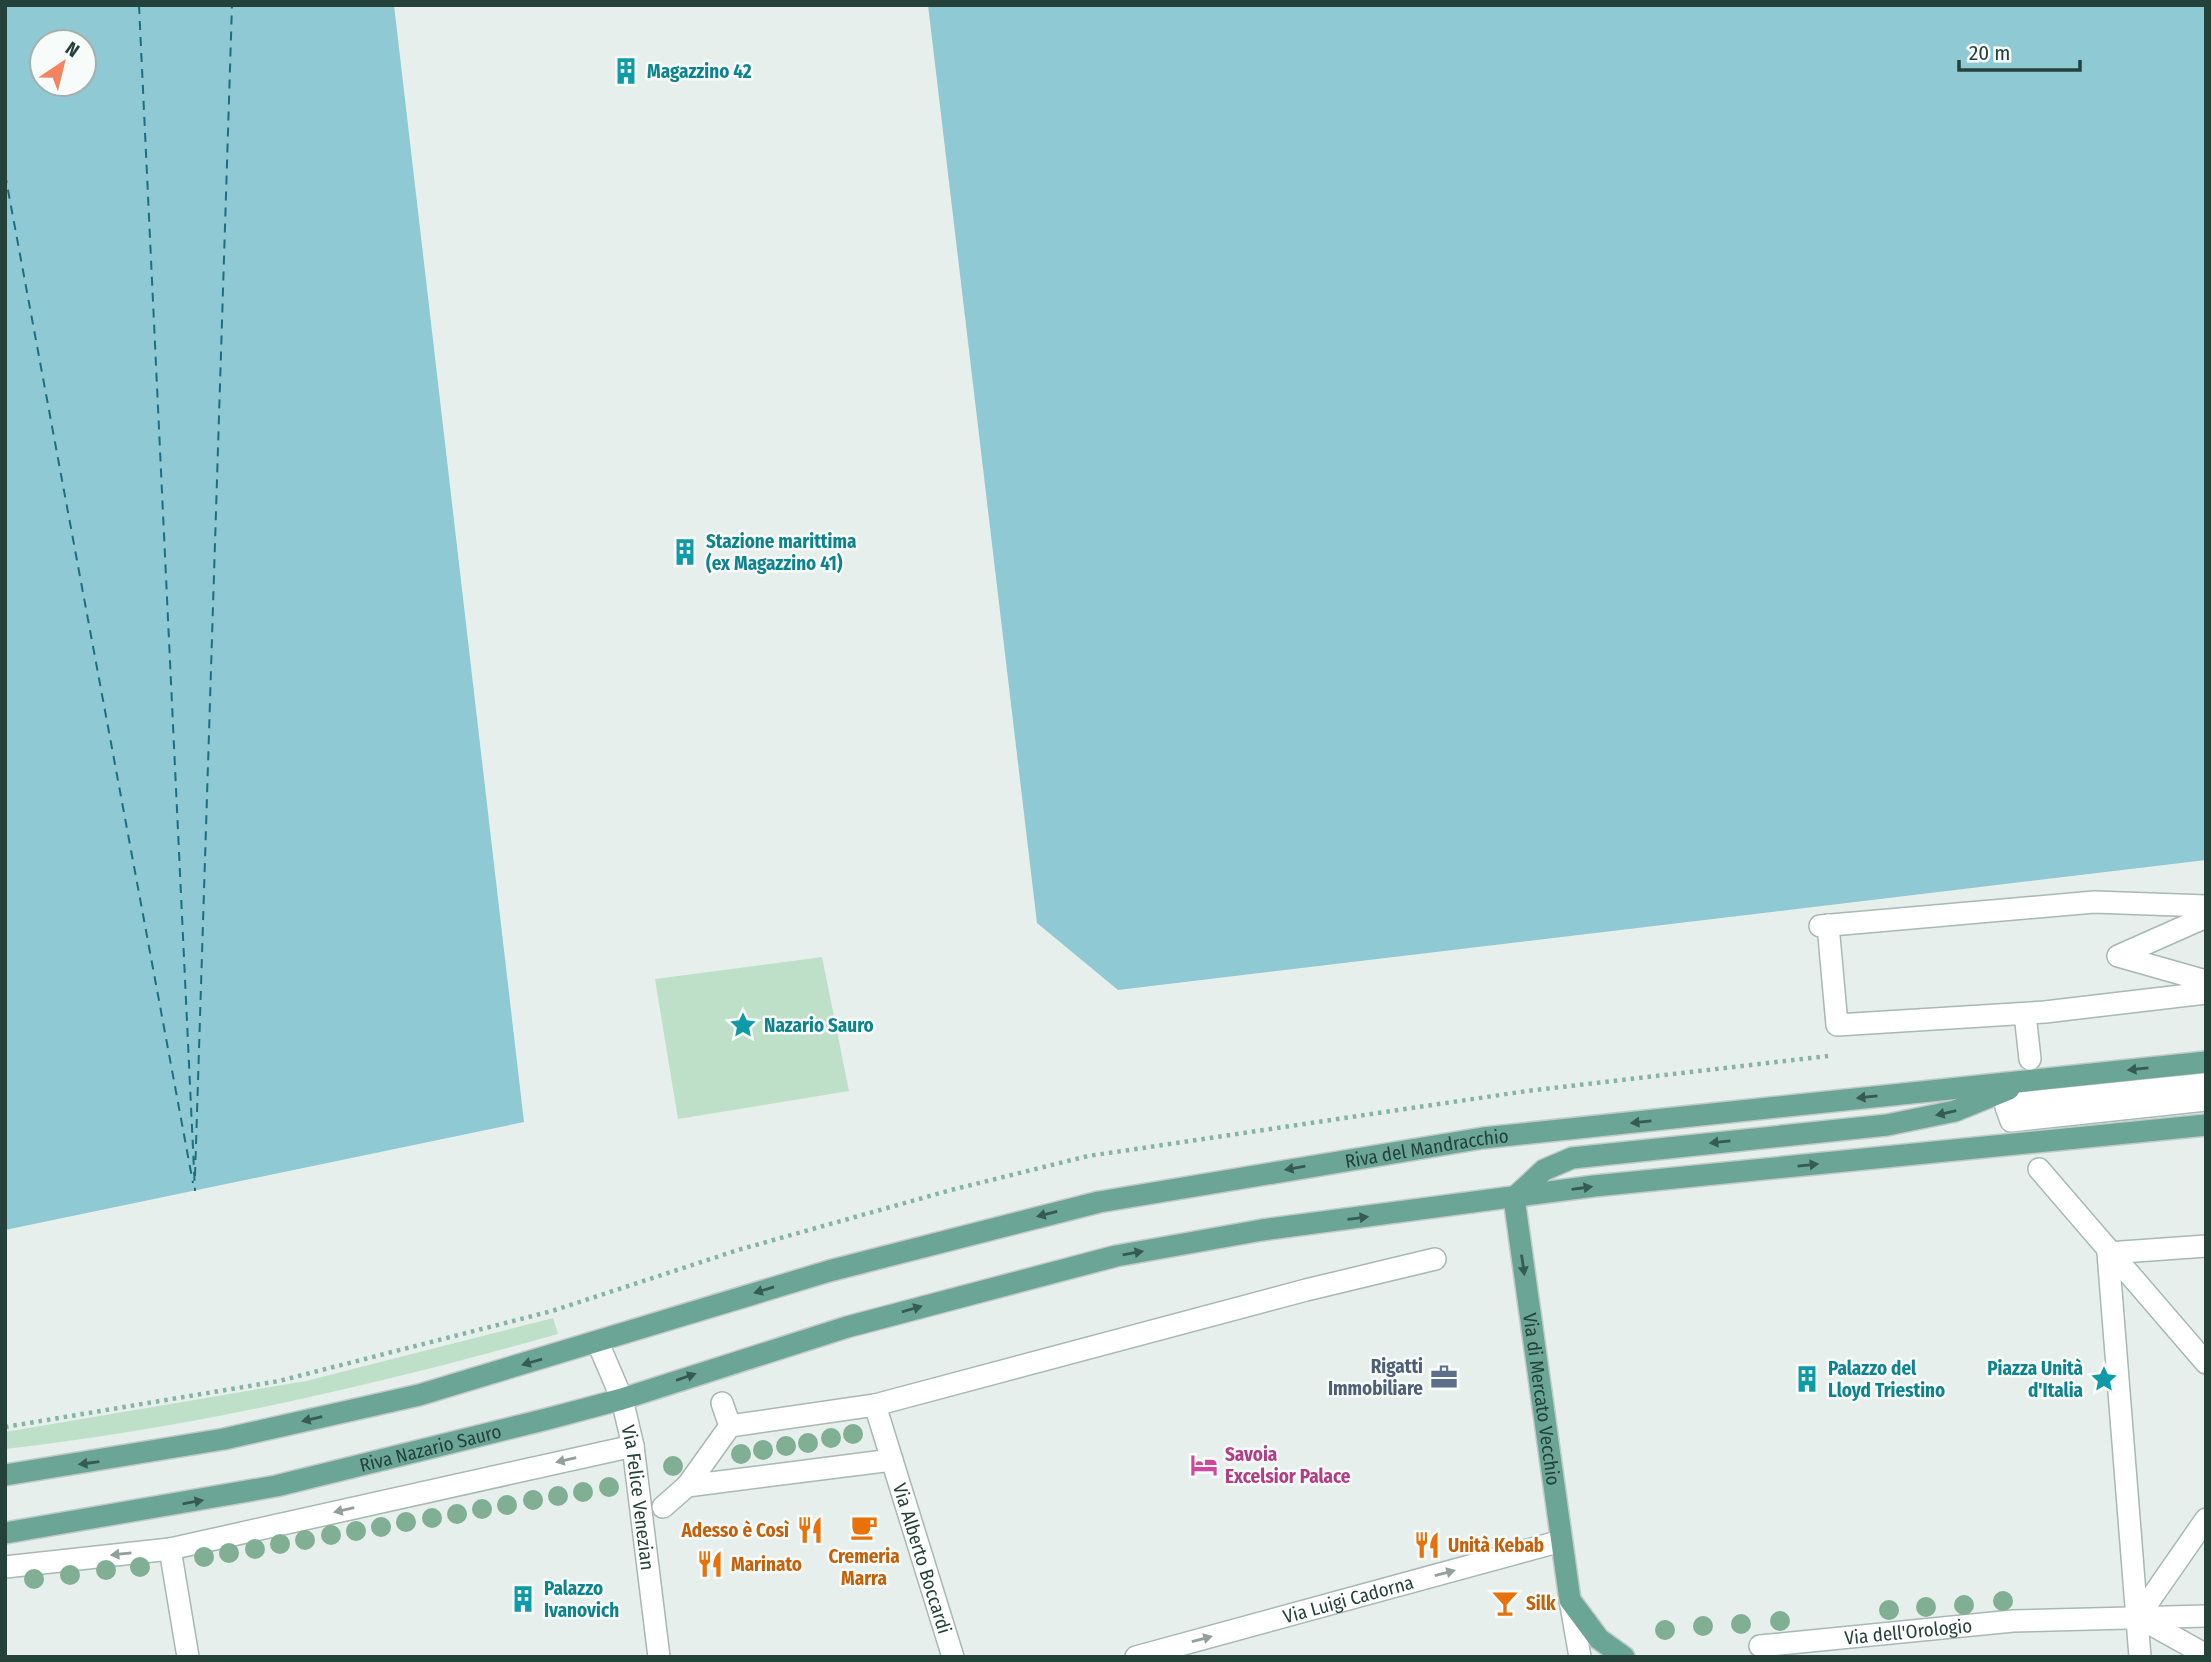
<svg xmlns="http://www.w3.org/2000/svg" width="2211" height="1662" font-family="'Fira Sans Condensed',sans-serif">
	<rect width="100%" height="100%" fill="#e6efeb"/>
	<path fill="#bfe0c8" d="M822,957L849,1091L678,1119L655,979Z
		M553,1318L558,1334C377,1385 192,1428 5,1449V1432L306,1381Z"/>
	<path fill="#8ec9d4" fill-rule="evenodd" d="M5,5H394L524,1122L5,1230ZM42,42H84V84H42Z
		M928,5H2206V860L1118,990L1037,923Z"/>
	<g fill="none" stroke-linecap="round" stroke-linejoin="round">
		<path stroke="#1c6f80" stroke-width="2" stroke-dasharray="9 7" stroke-linecap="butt" d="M139,5L195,1191
			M5,174L193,1183
			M195,1176L232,5"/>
		<defs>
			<g id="minor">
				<path d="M2206,917L2118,956L2206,981"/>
				<path d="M1828,925L1837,1025L2045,1012L2206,993"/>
				<path d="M1820,926L2094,902L2206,906"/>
				<path d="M2025,1014L2030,1059"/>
				<path d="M2206,1084L2010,1104L2006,1107L2011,1121L2206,1100"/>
				<path d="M2039,1169L2206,1363"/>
				<path id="s1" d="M598,1343L622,1399L633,1446L659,1657"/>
				<path d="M722,1403L730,1426"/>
				<path d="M875,1405L1306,1290L1435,1259"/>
				<path d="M875,1405L892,1460L687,1486L730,1426Z"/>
				<path id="s2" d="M892,1460L953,1657"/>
				<path d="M663,1507L687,1486"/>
				<path d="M2206,1519L2138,1617L2206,1655"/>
				<path d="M170,1549L188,1657"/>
				<path d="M5,1567L170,1549L633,1446"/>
				<path d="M1570,1600L1580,1657"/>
				<path id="s3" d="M1760,1646L2013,1621L2206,1616"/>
				<path id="s4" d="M1136,1657L1561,1541"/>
				<path d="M2140,1657L2108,1253L2206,1246"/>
			</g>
			<g id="major">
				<path d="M1514,1198L1544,1170L1572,1158L1887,1125L1955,1111L2009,1089"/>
				<path id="s5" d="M1514,1198L1570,1600L1599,1639L1624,1657"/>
				<path id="s6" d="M5,1475L224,1439L419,1395L829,1271L1099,1202L1483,1138L2206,1062"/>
				<path id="s7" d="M5,1533L276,1486L547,1419L622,1399L847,1327L1116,1256L1262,1230L1594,1186L2206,1125"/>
			</g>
		</defs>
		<use href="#minor" stroke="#a8b8b2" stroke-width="24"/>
		<use href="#major" stroke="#c2cac8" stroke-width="24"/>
		<path stroke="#86b3a5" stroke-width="4.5" stroke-dasharray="3.5 5" stroke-linecap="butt" d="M5,1427L279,1381L552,1311L738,1250L951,1190L1088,1156L1527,1091L1828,1056"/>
		<use href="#minor" stroke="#fff" stroke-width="21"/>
		<use href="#major" stroke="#6aa596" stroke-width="21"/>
	</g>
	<g fill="#80af93">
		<circle cx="853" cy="1434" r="10"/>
		<circle cx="831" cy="1438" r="10"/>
		<circle cx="808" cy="1443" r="10"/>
		<circle cx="786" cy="1446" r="10"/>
		<circle cx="763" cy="1450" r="10"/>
		<circle cx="741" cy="1454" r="10"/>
		<circle cx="673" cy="1466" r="10"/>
		<circle cx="609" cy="1487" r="10"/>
		<circle cx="583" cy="1492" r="10"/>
		<circle cx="558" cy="1496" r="10"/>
		<circle cx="533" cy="1500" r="10"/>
		<circle cx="507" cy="1505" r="10"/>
		<circle cx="482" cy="1509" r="10"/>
		<circle cx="457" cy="1514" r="10"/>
		<circle cx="432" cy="1518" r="10"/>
		<circle cx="406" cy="1522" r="10"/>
		<circle cx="381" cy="1527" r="10"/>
		<circle cx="356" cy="1531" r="10"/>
		<circle cx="331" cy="1535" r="10"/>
		<circle cx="305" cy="1540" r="10"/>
		<circle cx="280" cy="1544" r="10"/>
		<circle cx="255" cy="1549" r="10"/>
		<circle cx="229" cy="1553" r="10"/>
		<circle cx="204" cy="1557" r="10"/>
		<circle cx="140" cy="1567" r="10"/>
		<circle cx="106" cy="1570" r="10"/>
		<circle cx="70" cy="1575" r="10"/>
		<circle cx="34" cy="1579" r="10"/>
		<circle cx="2003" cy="1601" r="10"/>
		<circle cx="1964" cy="1605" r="10"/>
		<circle cx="1926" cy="1607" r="10"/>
		<circle cx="1889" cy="1610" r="10"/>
		<circle cx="1780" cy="1621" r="10"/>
		<circle cx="1741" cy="1624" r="10"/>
		<circle cx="1703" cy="1626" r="10"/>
		<circle cx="1665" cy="1630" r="10"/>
	</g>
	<defs><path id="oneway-solid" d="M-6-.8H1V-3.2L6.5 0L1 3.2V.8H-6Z" transform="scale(1.75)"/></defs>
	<g fill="#365b51">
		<use href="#oneway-solid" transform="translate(2138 1069) rotate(174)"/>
		<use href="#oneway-solid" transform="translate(1867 1097) rotate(174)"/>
		<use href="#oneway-solid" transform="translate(1946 1113) rotate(167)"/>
		<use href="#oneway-solid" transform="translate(1641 1122) rotate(174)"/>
		<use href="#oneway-solid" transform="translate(1720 1142) rotate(174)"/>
		<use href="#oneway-solid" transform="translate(1808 1165) rotate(-6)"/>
		<use href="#oneway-solid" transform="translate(1295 1168) rotate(170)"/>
		<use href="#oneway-solid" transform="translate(1582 1188) rotate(-8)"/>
		<use href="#oneway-solid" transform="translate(1047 1214) rotate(166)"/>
		<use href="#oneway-solid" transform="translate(1358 1218) rotate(-7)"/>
		<use href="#oneway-solid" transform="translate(1133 1253) rotate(-10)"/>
		<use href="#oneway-solid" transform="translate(1523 1265) rotate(82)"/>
		<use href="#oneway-solid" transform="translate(764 1290) rotate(163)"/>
		<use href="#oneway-solid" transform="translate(912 1309) rotate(-16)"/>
		<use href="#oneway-solid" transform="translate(532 1362) rotate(164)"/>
		<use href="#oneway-solid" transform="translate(686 1377) rotate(-19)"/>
		<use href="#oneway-solid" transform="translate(312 1419) rotate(167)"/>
		<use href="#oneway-solid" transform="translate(89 1463) rotate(172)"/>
		<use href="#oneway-solid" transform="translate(193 1502) rotate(-10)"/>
	</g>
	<g fill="#92a09c">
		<use href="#oneway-solid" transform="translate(566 1460) rotate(167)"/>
		<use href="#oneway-solid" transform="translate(344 1510) rotate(167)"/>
		<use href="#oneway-solid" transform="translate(121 1554) rotate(174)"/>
		<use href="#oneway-solid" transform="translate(1445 1573) rotate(-15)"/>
		<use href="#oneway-solid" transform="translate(1202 1639) rotate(-15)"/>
	</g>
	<defs>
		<symbol id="building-bare" viewBox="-9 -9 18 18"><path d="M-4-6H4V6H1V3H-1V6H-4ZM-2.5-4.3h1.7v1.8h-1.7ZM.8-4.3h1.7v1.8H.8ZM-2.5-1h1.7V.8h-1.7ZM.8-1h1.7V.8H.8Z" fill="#0f9aa8" stroke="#f7fbf9" stroke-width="2.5" paint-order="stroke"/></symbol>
		<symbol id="sight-bare" viewBox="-9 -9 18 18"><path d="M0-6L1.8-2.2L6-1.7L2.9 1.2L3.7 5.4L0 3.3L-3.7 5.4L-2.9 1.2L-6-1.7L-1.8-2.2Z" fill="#0f9aa8" stroke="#f7fbf9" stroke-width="2.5" paint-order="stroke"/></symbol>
		<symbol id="office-bare" viewBox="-9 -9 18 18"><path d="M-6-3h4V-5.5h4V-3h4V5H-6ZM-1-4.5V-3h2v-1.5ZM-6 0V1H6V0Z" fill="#5c6f8a" stroke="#f7fbf9" stroke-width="2.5" paint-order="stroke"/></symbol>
		<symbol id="hotel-bare" viewBox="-9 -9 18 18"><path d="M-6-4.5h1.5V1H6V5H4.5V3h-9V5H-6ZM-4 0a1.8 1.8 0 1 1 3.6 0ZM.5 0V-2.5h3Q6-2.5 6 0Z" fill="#d1479c" stroke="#f7fbf9" stroke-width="2.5" paint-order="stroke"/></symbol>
		<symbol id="cafe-bare" viewBox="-9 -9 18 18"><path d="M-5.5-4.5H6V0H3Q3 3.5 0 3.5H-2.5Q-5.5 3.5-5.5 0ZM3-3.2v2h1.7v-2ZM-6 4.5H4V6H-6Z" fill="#e8710a" stroke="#f7fbf9" stroke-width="2.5" paint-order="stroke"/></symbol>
		<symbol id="restaurant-bare" viewBox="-9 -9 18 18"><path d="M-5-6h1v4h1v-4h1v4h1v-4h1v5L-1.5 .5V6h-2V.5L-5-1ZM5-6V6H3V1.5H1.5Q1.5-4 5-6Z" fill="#e8710a" stroke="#f7fbf9" stroke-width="2.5" paint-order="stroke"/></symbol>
		<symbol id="bar-bare" viewBox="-9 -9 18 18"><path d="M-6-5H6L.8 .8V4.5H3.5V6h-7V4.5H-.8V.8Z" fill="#e8710a" stroke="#f7fbf9" stroke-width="2.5" paint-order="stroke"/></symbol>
	</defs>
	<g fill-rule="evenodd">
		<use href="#building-bare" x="607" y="52" width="38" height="38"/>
		<use href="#building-bare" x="666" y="533" width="38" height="38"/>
		<use href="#sight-bare" x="724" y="1006" width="38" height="38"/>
		<use href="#office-bare" x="1425" y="1358" width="38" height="38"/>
		<use href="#building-bare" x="1788" y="1360" width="38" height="38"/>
		<use href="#sight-bare" x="2085" y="1360" width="38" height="38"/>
		<use href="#hotel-bare" x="1185" y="1446" width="38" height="38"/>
		<use href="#cafe-bare" x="845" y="1508" width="38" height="38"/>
		<use href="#restaurant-bare" x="791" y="1511" width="38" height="38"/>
		<use href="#restaurant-bare" x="1408" y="1526" width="38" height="38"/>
		<use href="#restaurant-bare" x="691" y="1545" width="38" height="38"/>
		<use href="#building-bare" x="504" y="1580" width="38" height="38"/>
		<use href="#bar-bare" x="1486" y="1584" width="38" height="38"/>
	</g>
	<g text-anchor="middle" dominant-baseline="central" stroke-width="5" stroke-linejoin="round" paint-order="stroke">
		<g font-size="19" font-weight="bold" fill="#0d838f" stroke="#f7fbf9" text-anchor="start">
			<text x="647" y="71">Magazzino 42</text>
			<text x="706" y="541">Stazione marittima<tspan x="706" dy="22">(ex Magazzino 41)</tspan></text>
			<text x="764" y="1025">Nazario Sauro</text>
			<text x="1828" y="1368">Palazzo del<tspan x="1828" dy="22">Lloyd Triestino</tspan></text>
			<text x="2083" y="1368" text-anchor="end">Piazza Unità<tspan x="2083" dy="22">d'Italia</tspan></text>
			<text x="544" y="1588">Palazzo<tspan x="544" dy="22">Ivanovich</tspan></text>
		</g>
		<g font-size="19" fill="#24423a" stroke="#f7fbf9">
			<text stroke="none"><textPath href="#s6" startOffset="1461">Riva del Mandracchio</textPath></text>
			<text stroke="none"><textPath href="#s5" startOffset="203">Via di Mercato Vecchio</textPath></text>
			<text stroke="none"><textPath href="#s7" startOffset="434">Riva Nazario Sauro</textPath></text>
			<text stroke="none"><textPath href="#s1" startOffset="161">Via Felice Venezian</textPath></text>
			<text stroke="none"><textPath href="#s2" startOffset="103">Via Alberto Boccardi</textPath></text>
			<text stroke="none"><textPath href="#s4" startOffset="220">Via Luigi Cadorna</textPath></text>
			<text stroke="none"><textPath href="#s3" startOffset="149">Via dell'Orologio</textPath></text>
		</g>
		<g font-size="19" font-weight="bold" fill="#4e5e75" stroke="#f7fbf9" text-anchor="end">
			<text x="1423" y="1366">Rigatti<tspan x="1423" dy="22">Immobiliare</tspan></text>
		</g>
		<g font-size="19" font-weight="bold" fill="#b23c85" stroke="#f7fbf9" text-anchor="start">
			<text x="1225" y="1454">Savoia<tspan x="1225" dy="22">Excelsior Palace</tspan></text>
		</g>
		<g font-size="19" font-weight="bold" fill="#c56008" stroke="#f7fbf9" text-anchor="start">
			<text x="789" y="1530" text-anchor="end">Adesso è Così</text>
			<text x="1448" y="1545">Unità Kebab</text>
			<text x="864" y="1556" text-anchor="middle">Cremeria<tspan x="864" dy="22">Marra</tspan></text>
			<text x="731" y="1564">Marinato</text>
			<text x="1526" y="1603">Silk</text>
		</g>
	</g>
	<rect width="2211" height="1662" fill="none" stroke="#24423a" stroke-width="14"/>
	<g transform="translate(63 63) rotate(35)"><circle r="33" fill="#f7fbf9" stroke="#a3b1ad" stroke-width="2"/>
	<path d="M0-5L12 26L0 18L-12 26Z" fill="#f4845f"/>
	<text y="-10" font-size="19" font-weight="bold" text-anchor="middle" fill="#24423a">N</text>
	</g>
	<path d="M1959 60v10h121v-10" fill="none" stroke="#24423a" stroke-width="3.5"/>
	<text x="1969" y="60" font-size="21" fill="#24423a" stroke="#f7fbf9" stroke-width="5" paint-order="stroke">20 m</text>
</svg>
